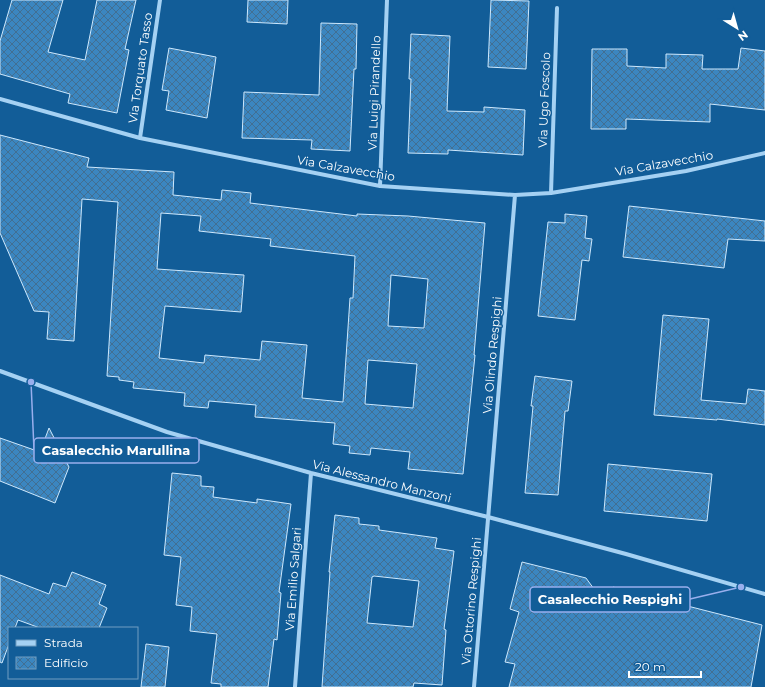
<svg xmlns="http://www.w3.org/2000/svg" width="765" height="687" font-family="Montserrat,sans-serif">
	<defs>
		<pattern id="building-cross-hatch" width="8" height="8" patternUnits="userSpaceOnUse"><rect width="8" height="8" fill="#3b86c0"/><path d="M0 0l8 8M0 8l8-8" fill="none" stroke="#426f92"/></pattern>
	</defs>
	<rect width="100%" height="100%" fill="#125d98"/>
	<path fill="url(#building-cross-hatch)" stroke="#cde8fd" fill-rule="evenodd" d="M12,0H63L48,52L85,60L97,0H136L125,49L129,50L117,113L68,103L70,94L0,74V41Z
		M248,0H288L287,24L247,22Z
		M491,0L529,1L526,69L488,67Z
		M321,23L357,24L356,69H354L350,151L311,149L312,140L242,138L244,92L319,95Z
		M411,34L450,36L447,111L484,112V107L525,110L523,155L448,150V154L408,153L411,79H409Z
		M169,48L216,57L207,118L166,110L169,91L162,90Z
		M741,48L765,51V110L710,104V122L626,119V129H591L592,49H627V66L666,68V54L703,55L702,69H738Z
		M0,135L89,158L87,167L174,172L173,195L221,200L222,190L251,193L250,203L357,216V214L408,216L485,223L474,355H475L463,474L408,469L410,452L371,448L370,455L349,453L350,446L333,444L335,423L255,417L256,405L209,401L208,408L184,406L185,393L133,388L134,382L119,380V377L107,376L118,202L82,199L74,341L47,339L49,312L34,311L0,233ZM161,213L201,216L199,231L271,239L270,246L355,256L353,298H350L343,402L302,398L307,345L262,341L260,360L205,355L204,363L159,358L165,306L241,312L244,275L157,269ZM391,275L428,279L424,328L388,326ZM368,360L417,364L413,408L365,404Z
		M629,206L765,221V241L728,239L724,268L623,257Z
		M565,214L587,216L585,238L592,239L589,261L582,260L575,320L538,316L548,222L565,223Z
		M663,315L709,319L701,400L746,404L748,389L765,391V425L717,419V420L654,415Z
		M535,376L572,381L568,411H565L558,495L525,493L533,406H531Z
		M49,428L69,467L55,503L0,481V438L40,452Z
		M608,464L712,474L707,521L604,511Z
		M172,473L201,476V486L214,487L213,497L257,503V499L291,504L279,592L281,593L277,640L274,639L268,687H221V684L211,683L217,634L190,631L192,607L176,605L181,557L164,555Z
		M335,515L359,518V524L379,526V530L437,538L435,548L454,551L444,629L446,630L442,685L414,683L413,687H322L330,572H329ZM374,576L419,581L413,627L367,623L372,577Z
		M522,562L586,578L607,607L613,587L762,625L751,687H509L515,664L505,662L519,612L510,609Z
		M72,572L106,585L99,604L107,608L99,628H40L18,620L15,628H9V644L2,663L0,662V575L49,594L53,583L66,587Z
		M146,644L169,647L165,687H141Z"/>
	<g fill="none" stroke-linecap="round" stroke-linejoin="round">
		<path stroke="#a5d1f3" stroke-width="4" d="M0,99L140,138L380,186L515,195L551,193L686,171L765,153
			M140,138L160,0
			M380,186L387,0
			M551,193L557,8
			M0,371L167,432L311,473L488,517L626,554L765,594
			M295,687L311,473
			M474,687L515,195"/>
	</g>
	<g text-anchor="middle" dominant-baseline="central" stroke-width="3" stroke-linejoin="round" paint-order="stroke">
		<g font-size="12" fill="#fff" stroke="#125d98">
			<text transform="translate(140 68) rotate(-82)">Via Torquato Tasso</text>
			<text transform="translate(374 93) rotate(-88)">Via Luigi Pirandello</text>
			<text transform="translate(544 100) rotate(-88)">Via Ugo Foscolo</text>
			<text transform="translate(664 163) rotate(-10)">Via Calzavecchio</text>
			<text transform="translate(346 168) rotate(10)">Via Calzavecchio</text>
			<text transform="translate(492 355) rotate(-85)">Via Olindo Respighi</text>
			<text transform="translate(382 481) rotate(14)">Via Alessandro Manzoni</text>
			<text transform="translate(293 579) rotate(-86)">Via Emilio Salgari</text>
			<text transform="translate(471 601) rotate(-85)">Via Ottorino Respighi</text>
		</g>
	</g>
	<path fill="none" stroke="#99afed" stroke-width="1.5" d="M31 382L34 450M741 587L690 599"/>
	<g fill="#99afed" stroke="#125d98" stroke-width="1.5">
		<circle cx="31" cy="382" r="4"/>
		<circle cx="741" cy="587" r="4"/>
	</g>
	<g fill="#125d98" stroke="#99afed" stroke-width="1.5">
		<rect x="34" y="438" width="165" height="25" rx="4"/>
		<rect x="530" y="587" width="160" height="25" rx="4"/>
	</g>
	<g font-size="13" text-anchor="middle" font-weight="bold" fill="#fff">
		<text x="116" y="455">Casalecchio Marullina</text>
		<text x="610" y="604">Casalecchio Respighi</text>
	</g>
	<rect x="8" y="627" width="130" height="52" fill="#125d98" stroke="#719ec1"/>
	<rect x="16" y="640" width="20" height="6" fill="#a5d1f3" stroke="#719ec1"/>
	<text x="44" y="647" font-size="12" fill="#ffffff">Strada</text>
	<rect x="16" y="657" width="20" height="12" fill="url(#building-cross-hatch)" stroke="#719ec1"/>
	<text x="44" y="667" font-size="12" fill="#ffffff">Edificio</text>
	<g transform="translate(737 28) rotate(143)" stroke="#125d98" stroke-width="3" paint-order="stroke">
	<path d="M0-3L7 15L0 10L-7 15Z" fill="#ffffff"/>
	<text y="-6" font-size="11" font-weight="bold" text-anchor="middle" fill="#ffffff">N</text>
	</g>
	<path d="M629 671v6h72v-6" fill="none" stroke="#ffffff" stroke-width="2"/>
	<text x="635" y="671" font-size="12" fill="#ffffff" stroke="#125d98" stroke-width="3" paint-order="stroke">20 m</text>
</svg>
